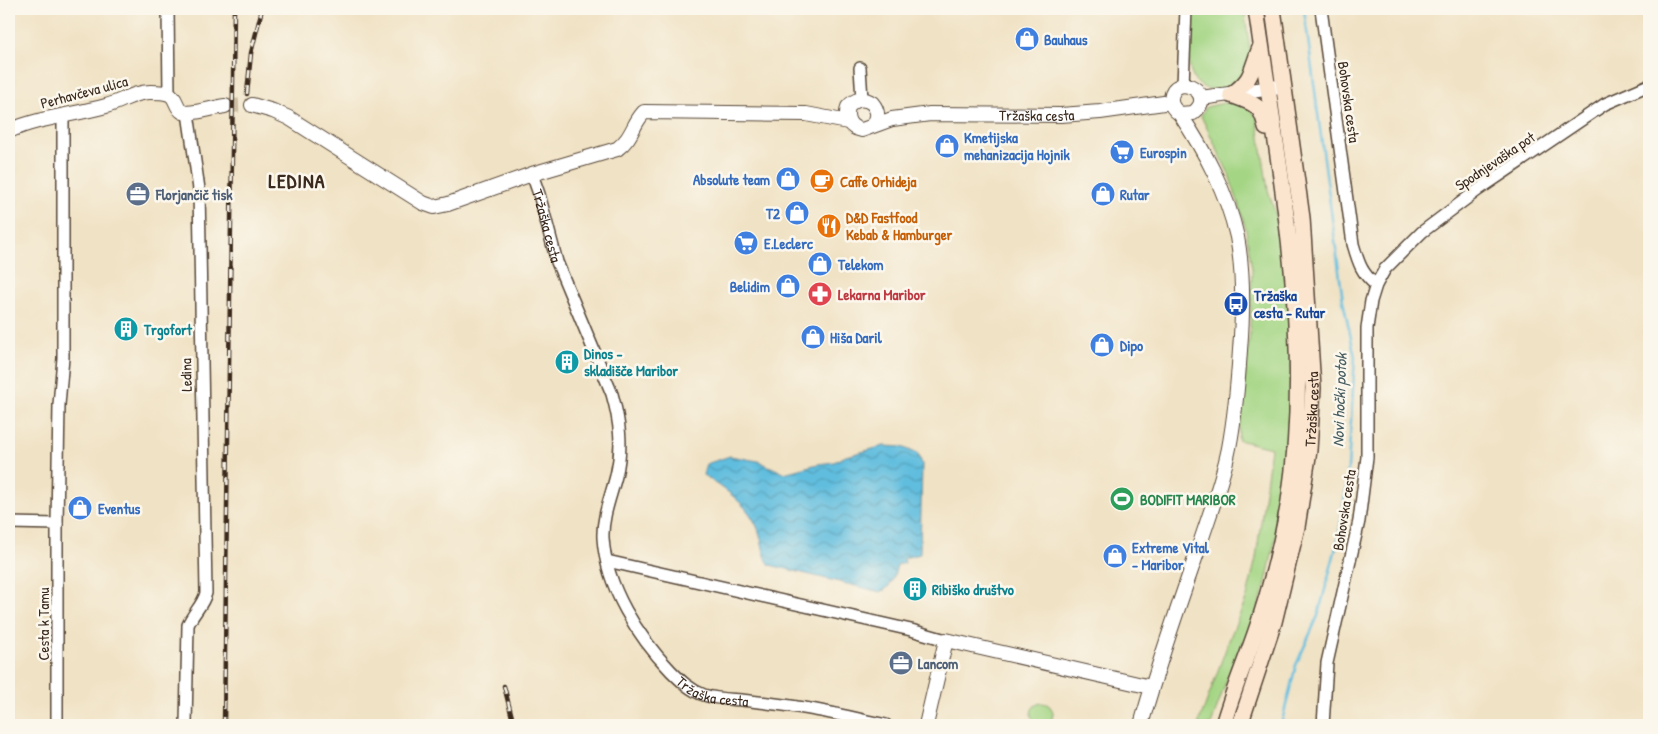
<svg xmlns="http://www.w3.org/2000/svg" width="1658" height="734" font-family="'Patrick Hand',sans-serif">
	<defs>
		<pattern id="water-waves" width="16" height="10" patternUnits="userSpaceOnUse" patternTransform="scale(1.25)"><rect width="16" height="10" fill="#60bdde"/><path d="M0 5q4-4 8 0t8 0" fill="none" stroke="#509ab3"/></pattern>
	</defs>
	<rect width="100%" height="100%" fill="#fbf7ec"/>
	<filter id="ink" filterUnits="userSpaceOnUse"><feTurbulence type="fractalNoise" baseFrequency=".02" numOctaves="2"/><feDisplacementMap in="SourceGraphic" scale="10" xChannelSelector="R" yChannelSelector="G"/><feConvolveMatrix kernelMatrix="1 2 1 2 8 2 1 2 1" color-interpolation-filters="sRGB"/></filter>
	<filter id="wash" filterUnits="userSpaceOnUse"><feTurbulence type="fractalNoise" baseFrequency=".0096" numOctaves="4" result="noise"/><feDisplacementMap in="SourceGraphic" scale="20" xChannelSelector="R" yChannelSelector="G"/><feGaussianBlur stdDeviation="1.12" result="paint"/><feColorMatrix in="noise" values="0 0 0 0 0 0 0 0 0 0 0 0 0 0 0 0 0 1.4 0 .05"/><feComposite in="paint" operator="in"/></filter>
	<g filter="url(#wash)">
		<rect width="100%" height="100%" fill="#f0e2c4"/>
		<path fill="#a4d584" stroke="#708051" d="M1191,9H1244L1252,63L1234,86C1225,88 1212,92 1203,87C1184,77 1190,53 1191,37C1192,27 1191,18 1191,9Z
			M1233,101L1249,108L1257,117L1268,190L1280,228L1288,291L1292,350L1288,453L1279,522L1265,587L1255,617L1228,676L1211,725H1198L1231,635L1247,597L1256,558L1271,448L1238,440L1250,333L1252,269L1246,230L1239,205L1228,172L1201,116L1206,107Z
			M1031 714a11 11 0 1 1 22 0a11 11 0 1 1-22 0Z"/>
		<path fill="url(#water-waves)" stroke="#4e747e" d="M884,446L902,447L918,454L922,464L920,554L904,558L905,563L897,565C894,576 892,588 880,592L770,565C762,555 763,541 758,529C748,504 725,489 703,475L706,464L730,456L758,461L784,473L818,464L834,462L846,456Z"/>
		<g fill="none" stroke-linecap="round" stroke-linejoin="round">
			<path stroke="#60bdde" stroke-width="2.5" d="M1281,725L1296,665L1318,616L1338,540L1347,484L1355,357L1343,301L1304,9"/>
		</g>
	</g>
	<g filter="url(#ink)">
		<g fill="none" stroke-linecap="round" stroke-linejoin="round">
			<path stroke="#ccbda3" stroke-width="14" stroke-dasharray="14 7" stroke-linecap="butt" d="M225,106L252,105"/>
			<defs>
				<g id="minor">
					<path d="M168,9L169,94"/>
					<path d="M1321,9L1353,244C1358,261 1361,273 1376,285"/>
					<path d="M860,68L862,99"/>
					<path d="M1183,85L1186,9"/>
					<path id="s1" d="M532,174L539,194L557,262L612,394C620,422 623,447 616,476C611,496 602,517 603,538C606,587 638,637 671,671C681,681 690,690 704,695C716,699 728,699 741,700C760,702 779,704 797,707C827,711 857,719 886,725"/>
					<path d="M9,523L57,524"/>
					<path d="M607,561L911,630L946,640"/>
					<path d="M57,725V524L59,405L63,358V115"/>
					<path d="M186,725L188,625C193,613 203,605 206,593L199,189L188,113"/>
					<path d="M1323,725L1327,663L1359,521L1367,457V328L1371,301L1376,285L1385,269L1422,232L1478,190L1605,104L1649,85"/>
				</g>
				<g id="tertiary">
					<path d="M1201,98L1279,87"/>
					<path d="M252,105L273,111L289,118L423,203L434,207L448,204L532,174L617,149C633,137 632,125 644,112L806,114L848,122"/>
					<path id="s2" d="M874,124C879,116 878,110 872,103C863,97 855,99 848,107C845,118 849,128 862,130L892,119L930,114L1061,115L1100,112L1171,102"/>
					<path d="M9,131C40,117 74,115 106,106C121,102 134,92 150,92C155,92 165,92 169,94C177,97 175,108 183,112C191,115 216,107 225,106"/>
					<path d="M926,725L946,640L1151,687"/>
					<path d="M1141,725C1157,667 1177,610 1197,553C1208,518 1222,483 1229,448C1235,416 1238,382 1240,350C1243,313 1244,274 1237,237C1227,192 1205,152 1180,114C1174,110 1170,105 1171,98C1175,70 1219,94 1193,113L1180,114"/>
				</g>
				<g id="secondary">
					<path d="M1231,95C1253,103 1262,104 1266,128"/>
					<path d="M1231,95C1254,78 1250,72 1260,48"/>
					<path d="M1223,725C1233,690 1248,656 1259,622C1272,582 1282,542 1289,501C1314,337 1279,171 1256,9"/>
					<path id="s3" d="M1240,725L1274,622L1297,527L1309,450L1313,388L1302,218L1273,9"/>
				</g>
			</defs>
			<use href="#minor" stroke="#564637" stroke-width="14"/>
			<use href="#tertiary" stroke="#564637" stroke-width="16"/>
			<use href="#secondary" stroke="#564637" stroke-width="18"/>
			<use href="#minor" stroke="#fff" stroke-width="11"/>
			<use href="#tertiary" stroke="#fff" stroke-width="14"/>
			<use href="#secondary" stroke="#fbe5cf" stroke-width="15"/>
			<defs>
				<path id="rail" d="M247,94L251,53L262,9
					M504,686L514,725
					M224,725L234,9"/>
			</defs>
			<use href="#rail" stroke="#3b2a1e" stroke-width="4.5"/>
			<use href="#rail" stroke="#fbf7ec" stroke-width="2.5" stroke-dasharray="8" stroke-linecap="butt"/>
		</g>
	</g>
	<defs>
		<symbol id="shop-disc" viewBox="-11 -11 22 22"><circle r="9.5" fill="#3f7fe0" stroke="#fbf7ec"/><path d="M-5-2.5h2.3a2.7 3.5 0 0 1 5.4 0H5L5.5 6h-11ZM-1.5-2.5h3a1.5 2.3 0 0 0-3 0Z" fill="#fff"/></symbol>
		<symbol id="supermarket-disc" viewBox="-11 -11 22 22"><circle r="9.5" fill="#3f7fe0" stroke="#fbf7ec"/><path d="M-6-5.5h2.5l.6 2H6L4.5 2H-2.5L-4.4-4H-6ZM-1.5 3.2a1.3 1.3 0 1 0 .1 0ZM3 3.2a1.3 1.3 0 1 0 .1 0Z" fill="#fff"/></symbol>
		<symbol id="cafe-disc" viewBox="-11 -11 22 22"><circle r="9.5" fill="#e8710a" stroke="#fbf7ec"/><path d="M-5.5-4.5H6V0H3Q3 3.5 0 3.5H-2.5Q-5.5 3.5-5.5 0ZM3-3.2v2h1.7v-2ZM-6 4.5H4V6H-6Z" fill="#fff"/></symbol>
		<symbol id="office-disc" viewBox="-11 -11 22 22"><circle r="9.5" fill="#5c6f8a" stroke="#fbf7ec"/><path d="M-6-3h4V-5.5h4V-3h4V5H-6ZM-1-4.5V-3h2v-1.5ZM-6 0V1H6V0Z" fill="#fff"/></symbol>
		<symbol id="restaurant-disc" viewBox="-11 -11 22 22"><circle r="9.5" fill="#e8710a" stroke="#fbf7ec"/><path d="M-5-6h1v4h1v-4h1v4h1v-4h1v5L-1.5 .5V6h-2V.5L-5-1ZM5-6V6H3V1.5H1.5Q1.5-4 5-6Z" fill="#fff"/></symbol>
		<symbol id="pharmacy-disc" viewBox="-11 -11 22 22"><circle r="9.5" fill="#e0444e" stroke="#fbf7ec"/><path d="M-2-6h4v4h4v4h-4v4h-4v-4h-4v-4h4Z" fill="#fff"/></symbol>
		<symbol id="bus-disc" viewBox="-11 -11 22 22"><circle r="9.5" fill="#1a4fb4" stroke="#fbf7ec"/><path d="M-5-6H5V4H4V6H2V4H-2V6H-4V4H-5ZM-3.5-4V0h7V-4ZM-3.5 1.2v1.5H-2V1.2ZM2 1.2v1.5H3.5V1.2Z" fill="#fff"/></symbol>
		<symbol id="building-disc" viewBox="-11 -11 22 22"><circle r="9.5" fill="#0f9aa8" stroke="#fbf7ec"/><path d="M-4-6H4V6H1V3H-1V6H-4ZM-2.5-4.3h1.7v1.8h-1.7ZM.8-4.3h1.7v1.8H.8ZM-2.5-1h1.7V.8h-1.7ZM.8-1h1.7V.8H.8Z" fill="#fff"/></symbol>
		<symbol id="stadium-disc" viewBox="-11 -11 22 22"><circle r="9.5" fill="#2e9e5b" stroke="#fbf7ec"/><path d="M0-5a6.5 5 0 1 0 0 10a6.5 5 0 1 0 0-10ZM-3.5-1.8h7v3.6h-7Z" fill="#fff"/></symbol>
	</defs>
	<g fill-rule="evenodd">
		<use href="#shop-disc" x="1013" y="25" width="28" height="28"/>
		<use href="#shop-disc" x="933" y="132" width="28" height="28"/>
		<use href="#supermarket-disc" x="1108" y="138" width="28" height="28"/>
		<use href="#shop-disc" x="774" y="165" width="28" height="28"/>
		<use href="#cafe-disc" x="808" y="167" width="28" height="28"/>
		<use href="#office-disc" x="124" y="180" width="28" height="28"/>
		<use href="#shop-disc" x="1089" y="180" width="28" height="28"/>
		<use href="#shop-disc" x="783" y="199" width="28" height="28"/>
		<use href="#restaurant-disc" x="815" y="212" width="28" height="28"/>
		<use href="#supermarket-disc" x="732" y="229" width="28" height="28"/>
		<use href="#shop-disc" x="806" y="250" width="28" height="28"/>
		<use href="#shop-disc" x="774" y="272" width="28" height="28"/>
		<use href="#pharmacy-disc" x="806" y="280" width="28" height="28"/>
		<use href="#bus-disc" x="1222" y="290" width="28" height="28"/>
		<use href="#building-disc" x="112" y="315" width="28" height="28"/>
		<use href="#shop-disc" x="799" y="323" width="28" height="28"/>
		<use href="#shop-disc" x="1088" y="331" width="28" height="28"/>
		<use href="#building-disc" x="553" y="348" width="28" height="28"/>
		<use href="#stadium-disc" x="1108" y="485" width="28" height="28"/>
		<use href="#shop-disc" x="66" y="494" width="28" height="28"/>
		<use href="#shop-disc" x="1101" y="542" width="28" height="28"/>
		<use href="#building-disc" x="901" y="575" width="28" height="28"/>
		<use href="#office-disc" x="887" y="649" width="28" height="28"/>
	</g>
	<g text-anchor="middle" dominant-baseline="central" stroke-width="5" stroke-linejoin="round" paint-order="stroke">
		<g font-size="15" font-weight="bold" fill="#366cbe" stroke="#fbf7ec" text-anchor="start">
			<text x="1044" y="39">Bauhaus</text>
			<text x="964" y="137">Kmetijska<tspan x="964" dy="17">mehanizacija Hojnik</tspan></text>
			<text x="1140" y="152">Eurospin</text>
			<text x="770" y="179" text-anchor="end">Absolute team</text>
			<text x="1120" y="194">Rutar</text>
			<text x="780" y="213" text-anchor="end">T2</text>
			<text x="764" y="243">E.Leclerc</text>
			<text x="838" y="264">Telekom</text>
			<text x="770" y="286" text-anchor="end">Belidim</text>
			<text x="830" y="337">Hiša Daril</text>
			<text x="1120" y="345">Dipo</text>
			<text x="98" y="508">Eventus</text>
			<text x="1132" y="547">Extreme Vital<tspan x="1132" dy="17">- Maribor</tspan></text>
		</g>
		<g font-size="15" fill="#3b2a1e" stroke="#fbf7ec">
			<text transform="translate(84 92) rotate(-15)">Perhavčeva ulica</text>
			<text transform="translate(1349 102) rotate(82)">Bohovska cesta</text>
			<text stroke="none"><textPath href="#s2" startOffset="258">Tržaška cesta</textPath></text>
			<text transform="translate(1495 161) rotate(-34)">Spodnjevaška pot</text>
			<text stroke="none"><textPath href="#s1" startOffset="54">Tržaška cesta</textPath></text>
			<text transform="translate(186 375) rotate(-91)">Ledina</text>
			<text stroke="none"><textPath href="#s3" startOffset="325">Tržaška cesta</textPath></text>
			<text transform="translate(1344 510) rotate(-81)">Bohovska cesta</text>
			<text transform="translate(43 624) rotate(-90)">Cesta k Tamu</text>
			<text stroke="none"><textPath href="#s1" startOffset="582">Tržaška cesta</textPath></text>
		</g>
		<g font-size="15" font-weight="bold" fill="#c56008" stroke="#fbf7ec" text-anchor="start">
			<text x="840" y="181">Caffe Orhideja</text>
			<text x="846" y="217">D&amp;D Fastfood<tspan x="846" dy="17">Kebab &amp; Hamburger</tspan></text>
		</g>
		<g font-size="15" font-weight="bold" fill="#4e5e75" stroke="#fbf7ec" text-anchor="start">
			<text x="156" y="194">Florjančič tisk</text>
			<text x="918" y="663">Lancom</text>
		</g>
		<g font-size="15" font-weight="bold" fill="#be3a42" stroke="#fbf7ec" text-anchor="start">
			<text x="838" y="294">Lekarna Maribor</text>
		</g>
		<g font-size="15" font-weight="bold" fill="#164399" stroke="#fbf7ec" text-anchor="start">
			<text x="1254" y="295">Tržaška<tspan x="1254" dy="17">cesta - Rutar</tspan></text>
		</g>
		<g font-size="15" font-weight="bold" fill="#0d838f" stroke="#fbf7ec" text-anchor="start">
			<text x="144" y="329">Trgofort</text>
			<text x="584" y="353">Dinos -<tspan x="584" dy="17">skladišče Maribor</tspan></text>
			<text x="932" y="589">Ribiško društvo</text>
		</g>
		<g font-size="15" font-weight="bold" fill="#27864d" stroke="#fbf7ec" text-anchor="start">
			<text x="1140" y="499">BODIFIT MARIBOR</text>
		</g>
		<g font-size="16" font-style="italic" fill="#485d61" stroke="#fbf7ec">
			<text transform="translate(1339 400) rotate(-88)">Novi hočki potok</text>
		</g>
		<g font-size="20" font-weight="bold" letter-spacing="1" fill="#3b2a1e" stroke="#fbf7ec">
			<text x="297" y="180">LEDINA</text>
		</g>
	</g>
	<rect width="1658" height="734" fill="none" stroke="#fbf7ec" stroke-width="30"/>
</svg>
